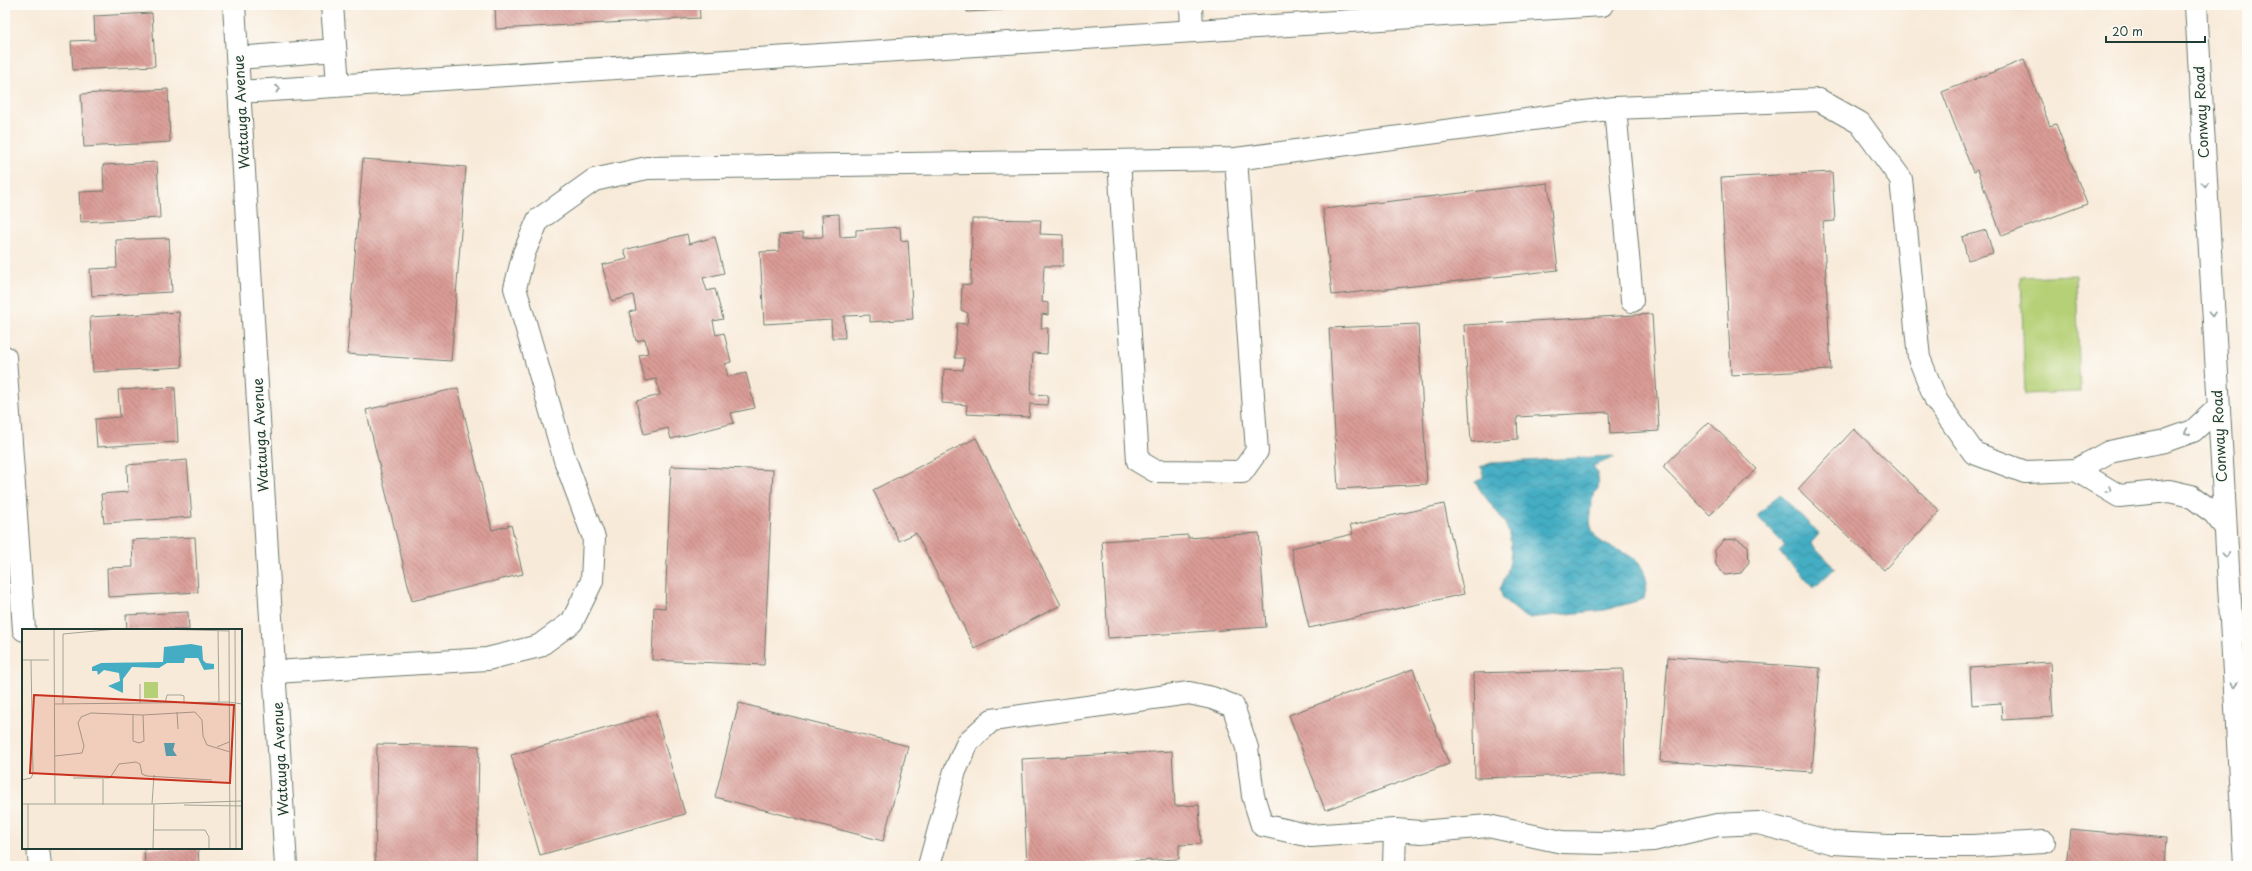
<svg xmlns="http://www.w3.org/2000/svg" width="2252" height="871" font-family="'Playpen Sans',sans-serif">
	<defs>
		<pattern id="water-waves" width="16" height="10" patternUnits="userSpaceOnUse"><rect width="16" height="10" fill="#44adc3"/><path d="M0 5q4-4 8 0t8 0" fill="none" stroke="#388e9f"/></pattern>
		<pattern id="building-back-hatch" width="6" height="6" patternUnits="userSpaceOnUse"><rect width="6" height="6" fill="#da9c96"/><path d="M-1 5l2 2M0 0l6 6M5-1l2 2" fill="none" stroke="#b0807b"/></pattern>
	</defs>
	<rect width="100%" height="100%" fill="#fdfcf7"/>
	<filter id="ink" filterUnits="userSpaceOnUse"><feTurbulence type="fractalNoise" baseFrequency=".025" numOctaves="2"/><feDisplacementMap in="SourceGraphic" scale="8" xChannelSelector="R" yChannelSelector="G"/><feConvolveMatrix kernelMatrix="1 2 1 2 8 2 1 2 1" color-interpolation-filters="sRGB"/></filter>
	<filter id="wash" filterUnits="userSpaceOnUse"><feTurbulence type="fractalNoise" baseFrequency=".012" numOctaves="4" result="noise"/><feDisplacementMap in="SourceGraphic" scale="16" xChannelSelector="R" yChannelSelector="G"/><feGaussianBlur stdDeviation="0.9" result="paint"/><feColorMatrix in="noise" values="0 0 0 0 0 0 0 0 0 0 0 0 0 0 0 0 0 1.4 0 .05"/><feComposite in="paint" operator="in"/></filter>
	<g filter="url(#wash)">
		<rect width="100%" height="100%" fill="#f8ead9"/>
		<path fill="#b5d076" stroke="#6a8655" d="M2076,275L2080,392L2025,394L2021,277Z"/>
		<path fill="url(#water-waves)" stroke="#32757c" d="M1611,456L1615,457L1593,466C1599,474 1599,480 1598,490L1594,492C1574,565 1635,534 1646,578C1648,584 1645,593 1644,599L1605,610L1529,618L1525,617L1503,599L1500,589C1511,569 1516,541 1503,520C1494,507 1483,496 1475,482L1483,478V470L1480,467L1491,463Z
			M1780,494L1819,534L1811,543L1835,568L1814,588L1779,552L1785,545L1757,516Z"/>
		<g id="blocks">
			<path fill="url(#building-back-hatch)" d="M495,5H699L700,18L496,29Z
				M967,5H1003V10L967,12Z
				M152,13L155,66L73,70L71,41L95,40L94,16Z
				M2024,60L2050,126L2056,124L2087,204L2002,236L1977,170L1973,172L1942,92Z
				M168,89L170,142L84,147L81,94Z
				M363,159L466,167L451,361L347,354Z
				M157,162L160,218L81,222L79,192L104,191L103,165Z
				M1832,172L1835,221L1823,222L1831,370L1731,375L1721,178Z
				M1548,183L1558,270L1332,295L1323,209Z
				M839,214L840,237L856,236V230L900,227L901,241L908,240L913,319L870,322V315L844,316L845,338H832L831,320L764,324L760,252L779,251V235L803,233V238L823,237L822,215Z
				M972,219L1041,220L1040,234L1063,235V266H1044L1042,302L1048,303V315L1042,314L1041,328H1048L1047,354L1033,353L1031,394L1048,395L1047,405L1030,404L1029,417L966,414L967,405L942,403L944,369L963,370L964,358H955L957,323L967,324L968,313L961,310L962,284L971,285Z
				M1986,230L1993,253L1968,260L1962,237Z
				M687,234L689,244L715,237L724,273L703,278L707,291L715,289L723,319L713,321L716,335L724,333L731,362L725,364L728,377L746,373L755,408L731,413L734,423L671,439L668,428L644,434L636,401L660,395L656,379L645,381L639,355L648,353L645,339L636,341L629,312L636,310L633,295L612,301L602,265L627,259L624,250Z
				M169,238L172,292L92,296L90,269L117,268L116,240Z
				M179,312L182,367L93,372L90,317Z
				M1652,314L1659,431L1610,434L1609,412L1517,417L1518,439L1471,442L1464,325Z
				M1418,324L1427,484L1338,489L1329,328Z
				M175,387L178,442L97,447L95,419L120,417L118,390Z
				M458,388L492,530L511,525L523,574L412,601L366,410Z
				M1709,422L1757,469L1710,515L1663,467Z
				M1854,429L1940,511L1884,570L1798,489Z
				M976,438L1061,605L975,649L916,533L899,541L873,490Z
				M187,460L192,517L104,523L101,494L128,492L127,465Z
				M671,466L773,470L764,665L652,660L654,607L665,608Z
				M1444,504L1464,594L1309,628L1291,548L1353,534L1350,525Z
				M1259,533L1266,627L1108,638L1102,541L1188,535V538Z
				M195,537L198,592L108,597L107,568L133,567L132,540Z
				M1737,539L1748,546L1749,562L1741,573L1725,575L1716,565L1715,550L1724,540Z
				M188,612L189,630H127L126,615Z
				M1668,657L1820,668L1812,772L1660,761Z
				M2050,662L2053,717L2002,720L2001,703L1972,705L1970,667Z
				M1413,669L1449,764L1325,810L1289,715Z
				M1623,669L1625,774L1475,778L1473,673Z
				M739,703L908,746L883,841L715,797Z
				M656,714L685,814L540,855L511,755Z
				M377,744L479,746L477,866H375Z
				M1172,751L1175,806L1199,805L1201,844L1179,845V859L1027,866L1022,759Z
				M2070,829L2166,838L2164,866H2066Z
				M144,848H198L199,866H145Z"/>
		</g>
	</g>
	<g filter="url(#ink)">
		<use href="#blocks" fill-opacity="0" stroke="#6b7a6e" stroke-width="1"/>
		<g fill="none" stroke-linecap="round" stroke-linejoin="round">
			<defs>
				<path id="minor" d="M234,5L286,866
					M332,5L338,84
					M1191,5L1192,31
					M238,58L335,50
					M239,92L1602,5
					M1615,108L1632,301
					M1119,161L1138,461L1155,471L1242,472L1257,451L1236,159
					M5,357L24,630
					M2076,470L2119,496L2169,491L2191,496L2214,513L2225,527
					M275,672L487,659L539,646L572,622L592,581L594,538L565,460L515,288L524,253L538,220L594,180L647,168L1236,159L1615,108L1819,100L1860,123L1901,179L1919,358L1936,400L1974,453L2025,472L2076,470L2109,452L2165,441L2193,431L2218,408
					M38,848L40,866
					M929,866L955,771L968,742L992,720L1189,693L1212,698L1233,706L1247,748L1253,796L1262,825L1311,836L1395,830L1421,832L1488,826L1562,842L1602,843L1653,840L1717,825L1758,823L1834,843L1888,846H1973L2044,842
					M1394,866L1395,830"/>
				<path id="major" d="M2196,5L2245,866"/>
			</defs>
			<use href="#minor" stroke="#6b7a6e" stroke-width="24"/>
			<use href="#major" stroke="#6b7a6e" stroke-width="24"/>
			<use href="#minor" stroke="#fff" stroke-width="22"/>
			<use href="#major" stroke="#fff" stroke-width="22"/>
		</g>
		<defs><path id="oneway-chevron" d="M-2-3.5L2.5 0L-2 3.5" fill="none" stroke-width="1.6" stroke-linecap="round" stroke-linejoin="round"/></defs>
		<g stroke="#8f9e9a">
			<use href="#oneway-chevron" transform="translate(278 89) rotate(-4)"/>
			<use href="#oneway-chevron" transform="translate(2205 184) rotate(87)"/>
			<use href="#oneway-chevron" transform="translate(2212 314) rotate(87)"/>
			<use href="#oneway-chevron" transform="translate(2187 432) rotate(157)"/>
			<use href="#oneway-chevron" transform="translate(2109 490) rotate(31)"/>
			<use href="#oneway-chevron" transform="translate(2226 555) rotate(87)"/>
			<use href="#oneway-chevron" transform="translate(2234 685) rotate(87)"/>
		</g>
	</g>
	<g text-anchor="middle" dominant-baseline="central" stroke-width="4" stroke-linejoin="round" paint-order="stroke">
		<g font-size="14" fill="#1f3d34" stroke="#fdfcf7">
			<text transform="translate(241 112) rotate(-93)">Watauga Avenue</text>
			<text transform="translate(2201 112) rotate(-93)">Conway Road</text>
			<text transform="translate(260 435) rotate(-93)">Watauga Avenue</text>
			<text transform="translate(2219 436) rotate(-93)">Conway Road</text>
			<text transform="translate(280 759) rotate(-93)">Watauga Avenue</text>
		</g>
	</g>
	<g transform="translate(22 629)">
		<rect width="220" height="220" fill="#f8ead9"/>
		<path d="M122,53H136V69H122Z" fill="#b5d076"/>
		<path d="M169,15L180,17L181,31L184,34L192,35V40L182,41L176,29H163L162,34H145L137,39L110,38L101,50V64L86,57L98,52L97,44L82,41L76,46L75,42H70V38L79,34L141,33L142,18ZM142,114H153L151,121L155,127H144Z" fill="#44adc3"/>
		<path fill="none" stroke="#a1a597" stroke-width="1" d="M32,0L33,175M138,0L207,2M207,0L208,220M213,0L214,220M196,2L197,73M0,31H27M118,55V74M143,74L145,66H159L162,67V74M33,75L207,73L220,75M41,75V5L95,0M155,83L156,100M111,85V112L117,114L122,112L121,86M195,118L207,113M33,127L60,124L62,117L56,94L59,88L69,84L121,86L173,83L180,91L181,107L185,116L208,123M51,149H88L97,135L114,133L118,135L120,145L125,147L190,151M81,150V176M0,151L9,149L11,145L9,31M0,175H130L220,172M6,175V220M130,175L132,146M162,176L220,177M132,201H183L187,208V220M131,220L132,175"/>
		<path fill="#c8321e" fill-opacity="0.15" stroke="#c8321e" stroke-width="2" d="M12,66L212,76L208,154L8,144Z"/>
		<rect width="220" height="220" fill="none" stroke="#1f3d34" stroke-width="2"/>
	</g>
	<rect width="2252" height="871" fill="none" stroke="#fdfcf7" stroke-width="20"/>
	<path d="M2106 36v6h99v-6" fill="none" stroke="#1f3d34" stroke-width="2"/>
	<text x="2112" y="36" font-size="12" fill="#1f3d34" stroke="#fdfcf7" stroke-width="3" paint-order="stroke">20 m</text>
</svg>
